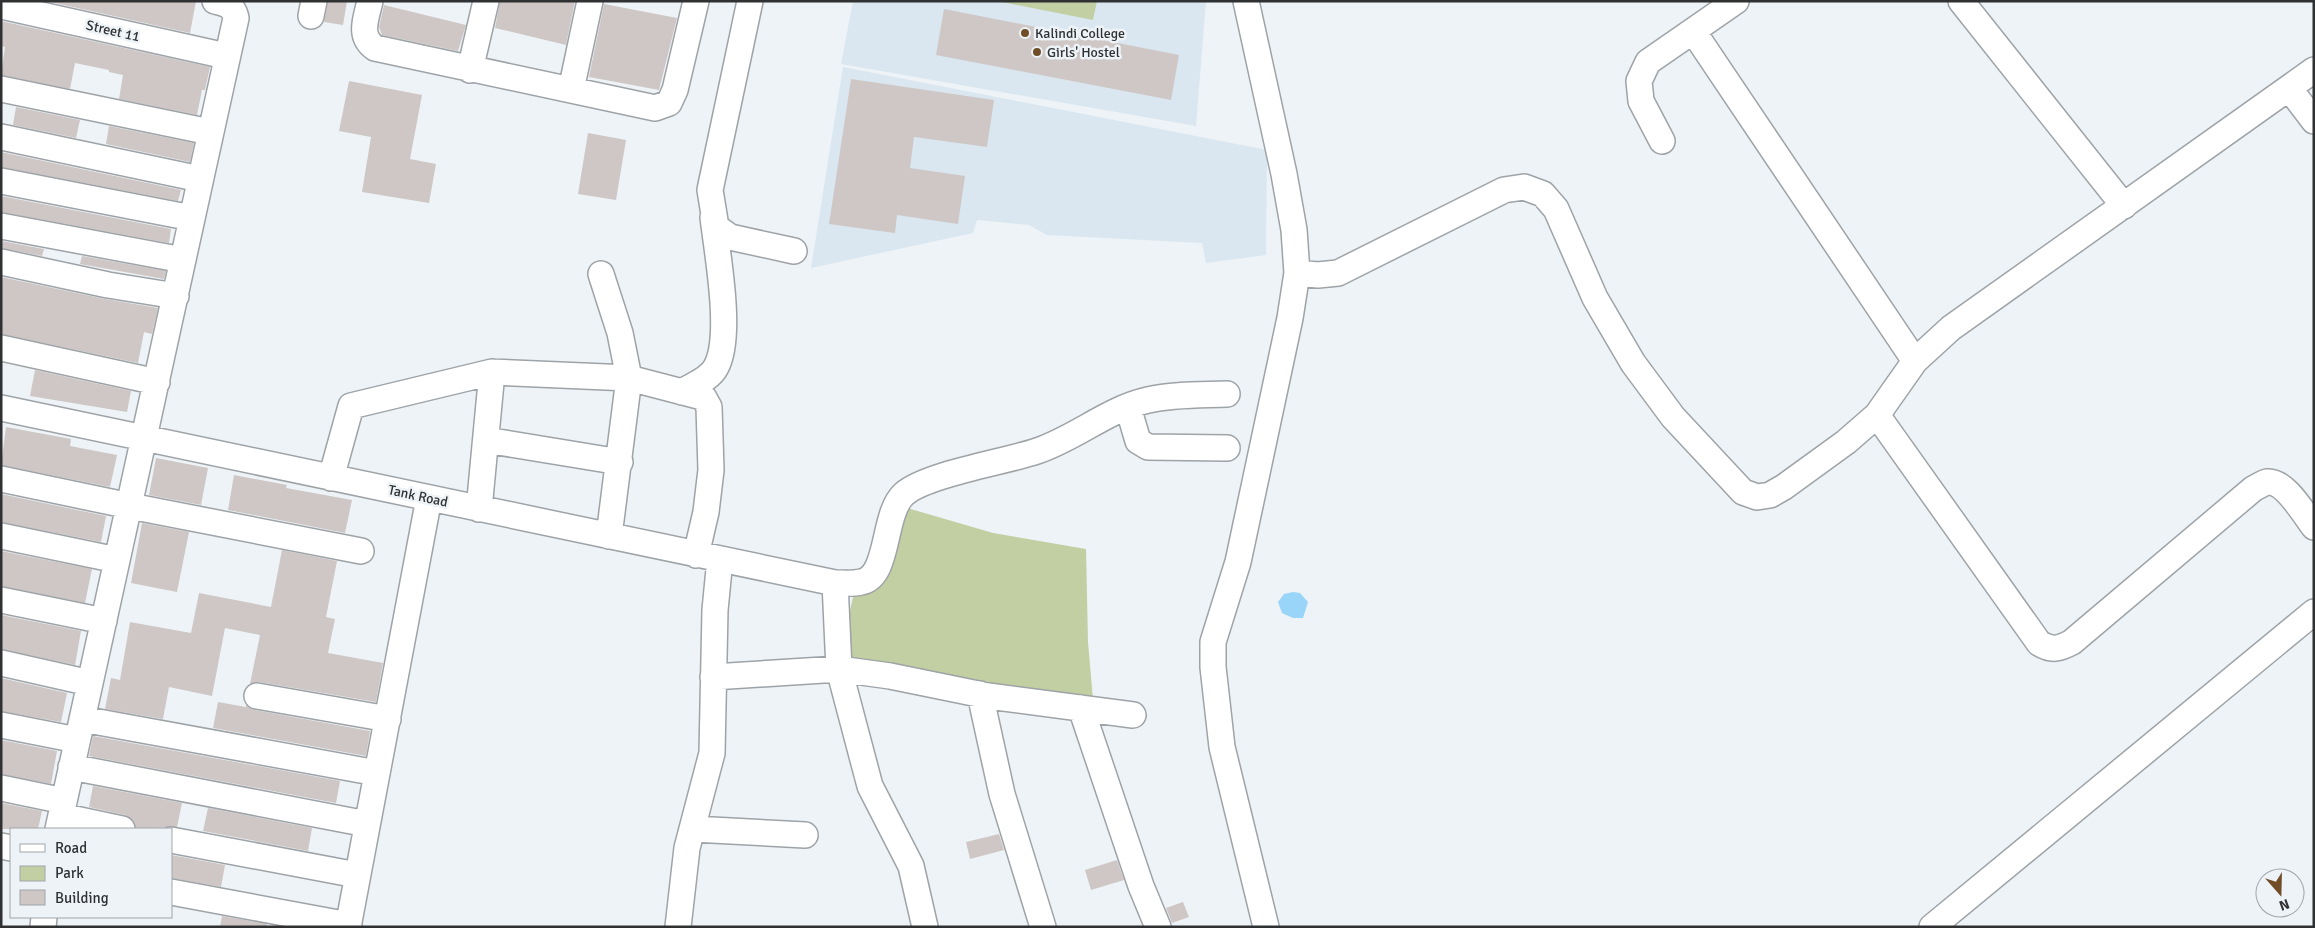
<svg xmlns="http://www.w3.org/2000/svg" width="2315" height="928" font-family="Signika,sans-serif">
	<rect width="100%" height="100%" fill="#edf3f7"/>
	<path fill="#dae7f0" d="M853,1H1206L1196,126L841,64Z
		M843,67L1267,150L1266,255L1206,263L1202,243L1047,235L1029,225L977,220L973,233L811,268Z"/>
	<path fill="#c1cfa2" d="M997,1H1097L1093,20Z
		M897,505L993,533L1086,549L1088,642L1094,711L840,656L857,579Z"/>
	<path fill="#99d5f9" d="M1293,592L1300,593L1308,602L1303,618H1293L1282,613L1278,602L1284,594Z"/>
	<path fill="#cec7c5" d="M46,1H196L190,33Z
		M328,1H347L343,25L324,22Z
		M500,1H575L566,45L495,28Z
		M604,4L677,18L659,90L589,77Z
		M384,5L466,25L458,51L382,35L379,27Z
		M944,9L1179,55L1171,100L936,55Z
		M1,21L210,67L205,90H202L197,115L119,99L123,75L109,72V70L75,63L70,89L1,75L5,47L1,46Z
		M851,79L994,100L987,147L914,137L910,168L965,176L958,224L897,215L895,233L829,224Z
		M349,81L422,95L410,159L436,164L429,203L362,192L371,137L339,131Z
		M16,107L80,120L76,138L13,125Z
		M109,126L194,143L190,162L106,144Z
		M588,133L626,140L616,200L578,194Z
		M1,152L181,190L178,201L1,167Z
		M1,196L171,229L169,243L1,212Z
		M1,241L44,249L42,256L1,248Z
		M82,256L166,271L164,279L80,264Z
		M1,277L105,299L158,308L152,334L144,332L138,363L1,334Z
		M35,370L131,391L127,412L30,396Z
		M6,427L71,439L70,446L117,455L110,487L1,465Z
		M156,458L208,468L201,505L149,495Z
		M234,475L287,485L286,488L352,500L345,533L228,510Z
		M1,494L106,516L101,542L1,522Z
		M142,523L189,532L177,592L131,583Z
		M282,550L337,561L326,617L335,619L328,653L383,663L376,702L259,682L250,684L260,635L225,628L212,696L169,687L163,719L105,709L111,678L120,680L130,622L191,633L199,593L271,607Z
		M1,551L92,569L85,603L1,586Z
		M1,615L81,631L75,665L1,649Z
		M1,678L67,693L61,722L1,711Z
		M218,702L246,707V705L255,710L370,731L366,756L213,728Z
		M93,736L340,781L336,803L89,756Z
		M1,740L57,751L51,784L1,774Z
		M93,786L182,803L177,827L136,829L132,819L125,815L89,807Z
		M1,803L42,811L38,829H1Z
		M208,808L312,828L308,851L203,831Z
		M999,834L1004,850L970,859L966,842Z
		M171,855L225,865L221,887L171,878Z
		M1117,860L1124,880L1091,890L1085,870Z
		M1183,902L1189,917L1172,923L1166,908Z
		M222,916L267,924V927H220Z"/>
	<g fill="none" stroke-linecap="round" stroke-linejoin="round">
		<defs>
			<path id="minor" d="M370,1C366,19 358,36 375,48L655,108L669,103L675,90L696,1
				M750,1L710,190L716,227L730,237L794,251
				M1246,1L1284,174L1294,230L1297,273L1290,318L1238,562L1213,642V667L1222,747L1266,927
				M1961,1L2124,206
				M1,6L226,56
				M311,16L314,1
				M1693,31L1915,361
				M470,70L486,1
				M2289,88L2314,121
				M1,89L210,132
				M571,90L590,1
				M1,137L200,179
				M1662,141L1641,101L1639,81L1648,62L1736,1
				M1,181L192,218
				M1,226L183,260
				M1,262L108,285L176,296
				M1297,273L1318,275L1338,273L1504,190L1524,187L1543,194L1556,209L1595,298L1633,363L1673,417L1743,492L1757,497L1770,495L1784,487L1846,442L1877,415L1915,361L1951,328L2314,70
				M601,274L620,333L629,378L609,536
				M1,348L157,382
				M682,392C693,385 710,379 716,367C733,336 717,253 713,217
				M1128,407L1138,441L1148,447L1227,448
				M1,408L835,583C843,583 853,584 861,582C890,577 882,514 904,494C927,474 1005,462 1037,451C1076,438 1108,409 1148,400C1174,394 1201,395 1227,394
				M1877,415L2039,643C2052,651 2059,649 2072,642L2253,489C2257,487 2263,483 2267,482C2285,480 2304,514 2314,527
				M486,440L620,462
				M331,478L351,406L492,372L629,378L698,396L704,398L709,407L711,470L706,512L696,555
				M1,479L130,506L361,551
				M479,509L492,372
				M1,536L117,560
				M835,583L839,669L870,786L911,866L925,927
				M1,600L104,621
				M1,663L90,683
				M713,677L839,669L890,676L988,696L1133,715
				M980,694L1002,794L1043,927
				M257,696L388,719
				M1081,708L1141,886L1158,927
				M82,719L377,773
				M1,725L77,740
				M71,767L367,824
				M1,788L64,801
				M61,816L122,829
				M58,829L236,18C233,5 227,4 215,1
				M693,829L805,835
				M171,840L357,875
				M1,846L11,848
				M171,892L349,925
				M43,927L44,917
				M348,927L429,498
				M678,927L687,848L712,753L715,610L720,559
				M1932,927L2314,612"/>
		</defs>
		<use href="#minor" stroke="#9ea3a7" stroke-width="28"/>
		<use href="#minor" stroke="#fff" stroke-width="25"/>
	</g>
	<g fill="#714d27" stroke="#edf3f7" stroke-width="2">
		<circle cx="1025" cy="33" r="5"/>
		<circle cx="1037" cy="52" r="5"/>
	</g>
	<g text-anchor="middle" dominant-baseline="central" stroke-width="5" stroke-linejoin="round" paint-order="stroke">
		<g font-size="14" fill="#2f3133" stroke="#edf3f7">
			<text transform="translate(113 31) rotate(13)">Street 11</text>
			<text transform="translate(418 496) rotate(12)">Tank Road</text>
		</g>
		<g font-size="14" fill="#2f3133" stroke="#edf3f7" text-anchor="start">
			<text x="1035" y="33">Kalindi College</text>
			<text x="1047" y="52">Girls' Hostel</text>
		</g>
	</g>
	<rect width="2315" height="928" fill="none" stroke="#2f3133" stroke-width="5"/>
	<rect x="10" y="828" width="162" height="90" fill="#edf3f7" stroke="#a1a5a9"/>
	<rect x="20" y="844" width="25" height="8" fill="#ffffff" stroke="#a1a5a9"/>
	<text x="55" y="853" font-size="15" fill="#2f3133">Road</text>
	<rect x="20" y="866" width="25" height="15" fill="#c1cfa2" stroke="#a1a5a9"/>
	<text x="55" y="878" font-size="15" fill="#2f3133">Park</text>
	<rect x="20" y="890" width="25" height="15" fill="#cec7c5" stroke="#a1a5a9"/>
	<text x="55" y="903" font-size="15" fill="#2f3133">Building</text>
	<g transform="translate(2280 893) rotate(160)"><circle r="24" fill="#edf3f7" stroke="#a1a5a9"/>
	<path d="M0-4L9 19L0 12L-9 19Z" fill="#714d27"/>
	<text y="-8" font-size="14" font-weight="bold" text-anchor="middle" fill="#2f3133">N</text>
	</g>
</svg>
